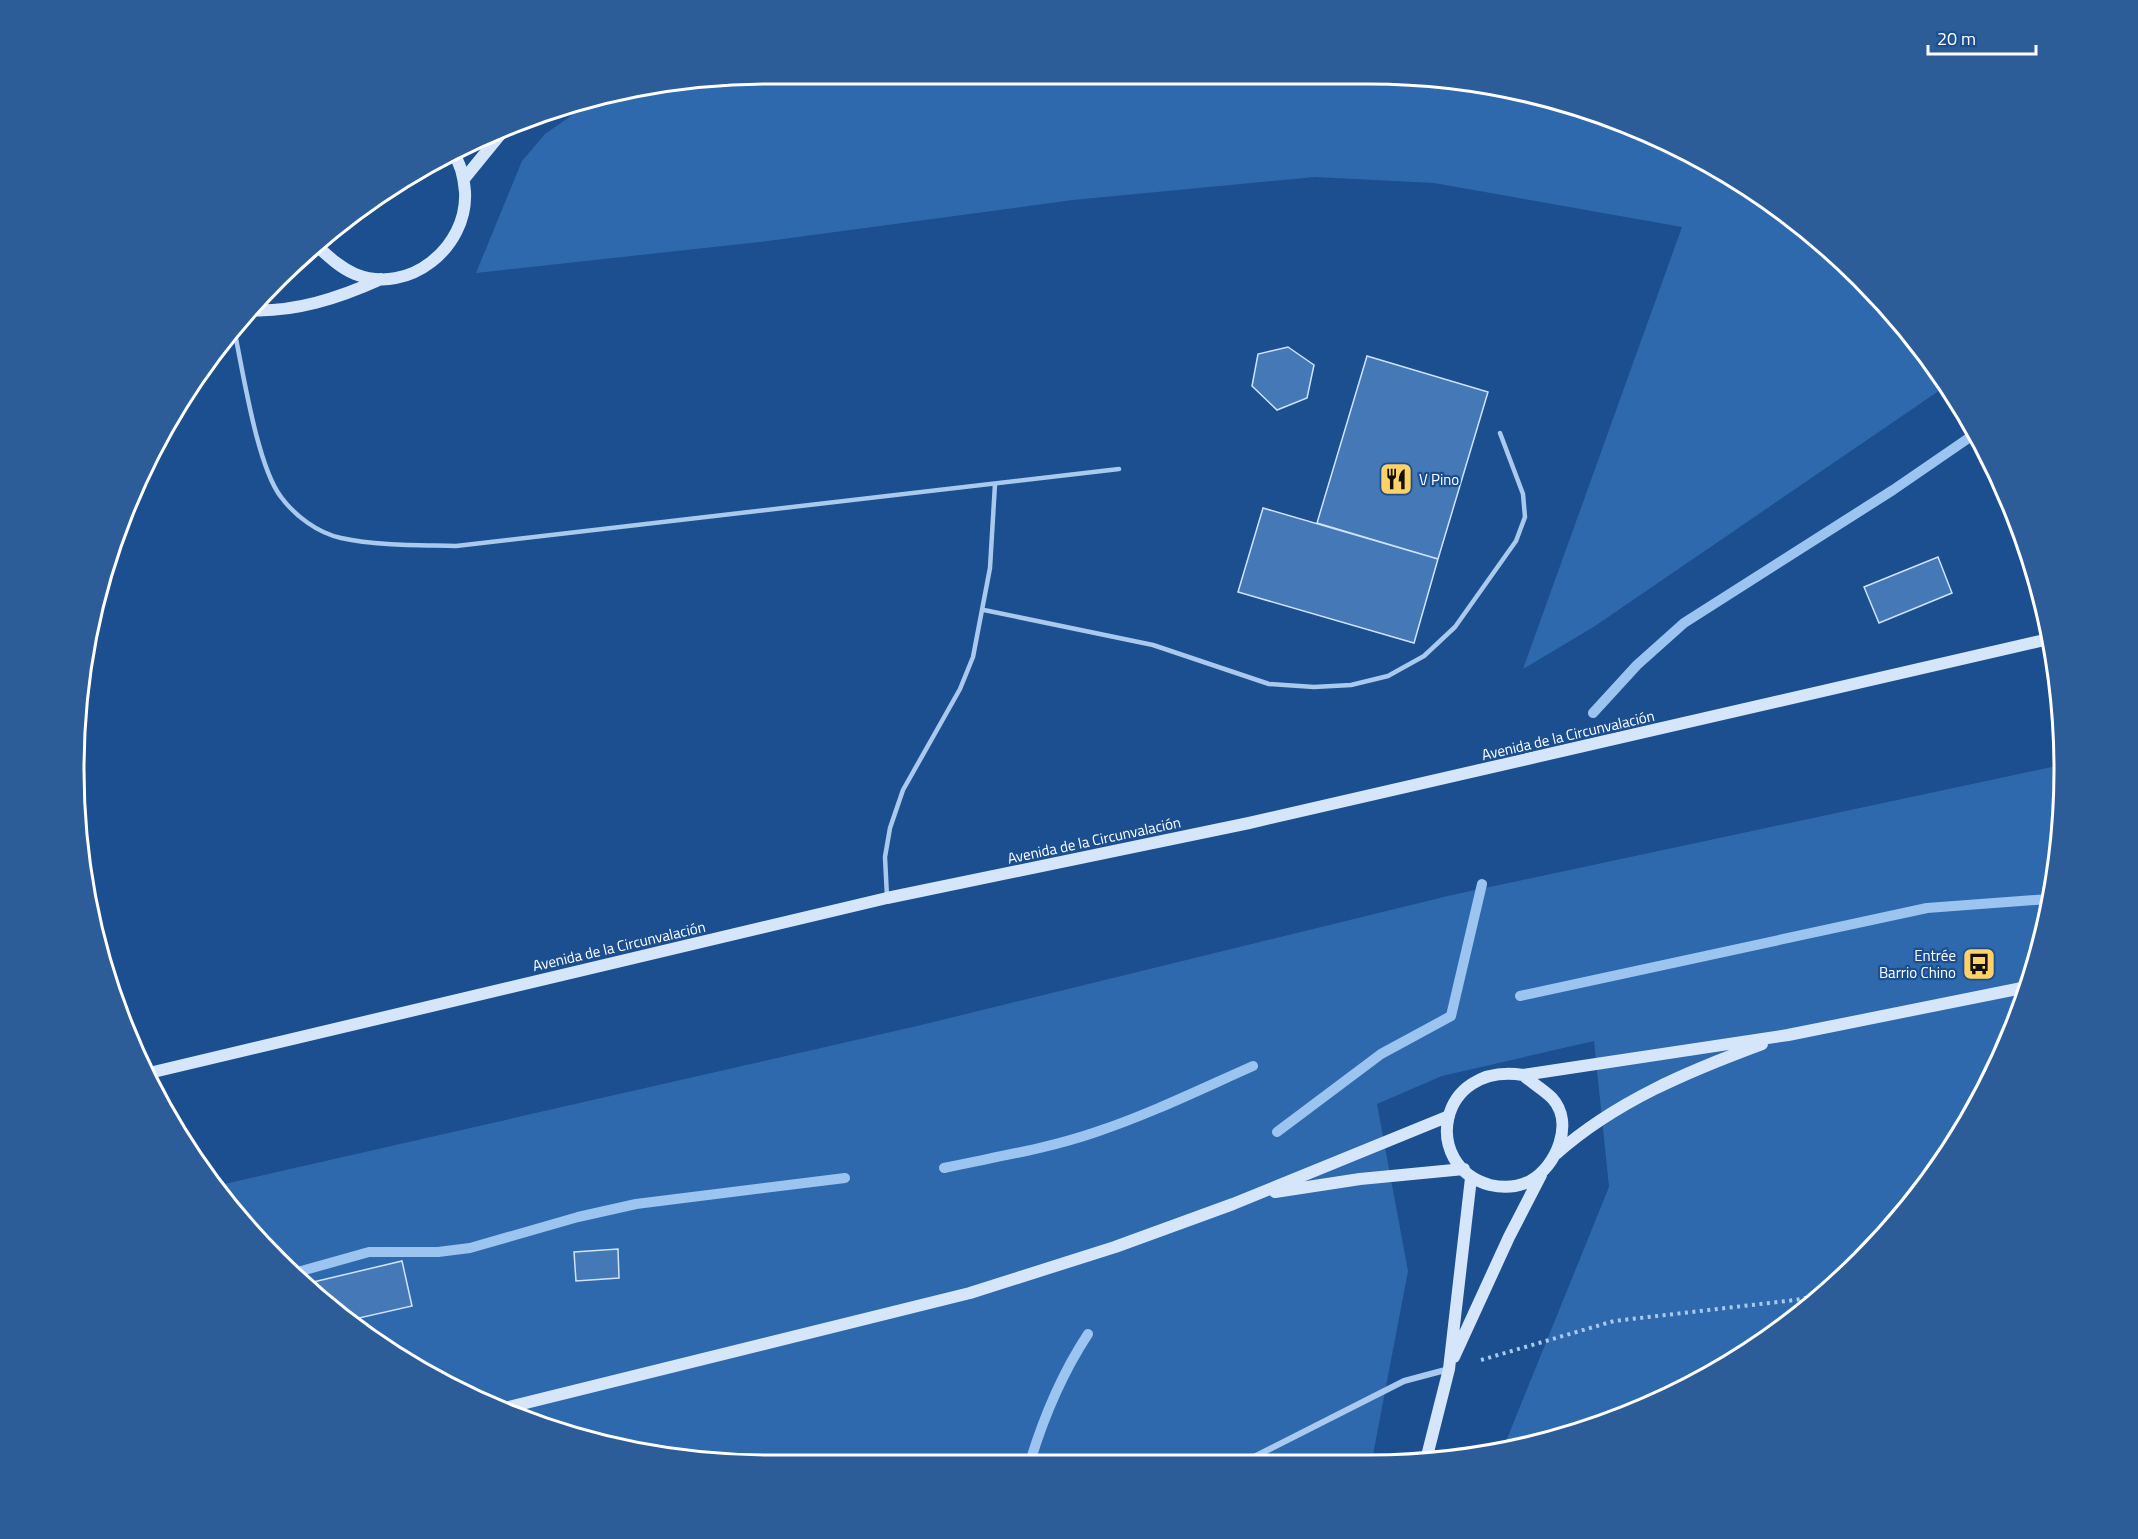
<svg xmlns="http://www.w3.org/2000/svg" width="2138" height="1539" font-family="'Titillium Web',sans-serif">
	<rect width="100%" height="100%" fill="#1b4f8f"/>
	<path fill="#2e69ad" d="M770,74H1369L1505,87L1635,126L1717,167L1827,246L1892,311L1946,386L1595,626L1523,669L1682,227L1434,183L1315,177L1073,200L768,241L476,273L522,161L545,134L598,97Z
		M2061,765L2063,815L2041,950L1993,1078L1920,1193L1827,1293L1789,1318L1783,1320V1323L1676,1394L1549,1442L1502,1451L1609,1187L1594,1041L1442,1076L1377,1104L1408,1271L1372,1460L724,1464L590,1442L461,1394L346,1321L246,1228L216,1186L917,1026L1452,895Z"/>
	<g fill="none" stroke-linecap="round" stroke-linejoin="round">
		<path stroke="#9cc4f0" stroke-width="10" d="M1593,713L1637,665L1684,623L1893,490L1976,433
			M1520,996L1927,908L2049,899
			M1277,1132L1381,1054L1451,1016L1482,884
			M944,1168C994,1157 1047,1149 1096,1132C1150,1114 1201,1089 1253,1066
			M294,1273L369,1252H438L470,1248L578,1217L636,1204L845,1178
			M1030,1462C1044,1416 1061,1375 1088,1334"/>
	</g>
	<path fill="#4478b7" stroke="#cfe3fa" stroke-width="1.5" d="M1288,347L1314,365L1307,398L1277,410L1252,386L1258,354Z
		M1367,356L1488,392L1438,559L1317,523Z
		M1263,508L1438,559L1414,643L1238,592Z
		M1938,557L1952,593L1879,623L1864,587Z
		M618,1249L619,1278L576,1281L574,1252Z
		M402,1261L412,1306L346,1321L305,1284Z"/>
	<g fill="none" stroke-linecap="round" stroke-linejoin="round">
		<path stroke="#a9c9ee" stroke-width="4" stroke-dasharray="3 4.5" stroke-linecap="butt" d="M1481,1360L1614,1321L1795,1300L1826,1294"/>
		<path stroke="#a9c9ee" stroke-width="4.5" d="M234,329C243,371 257,466 281,497C295,516 318,533 341,538C378,546 418,545 456,546L1119,469
			M984,610L1153,645L1269,684L1314,687L1351,685L1388,676L1424,656L1455,627L1516,541L1525,517L1523,494L1500,433
			M887,897L885,857L890,828L903,790L960,689L973,657L990,568L995,484"/>
		<path stroke="#a9c9ee" stroke-width="6" d="M1246,1461L1404,1381L1449,1369"/>
		<path stroke="#d6e6fa" stroke-width="12" d="M464,179L508,125
			M318,247C330,258 341,268 355,274C409,296 468,247 465,192C464,179 461,164 453,153
			M274,287L319,247
			M247,310C294,313 339,298 381,279
			M145,1074L887,898L1249,823L2049,639
			M1523,1075C1532,1083 1544,1090 1552,1098C1575,1123 1556,1167 1530,1181C1518,1187 1503,1188 1490,1185C1421,1166 1437,1062 1523,1075L1788,1035L2027,987
			M1556,1154C1616,1101 1689,1071 1762,1044
			M1275,1192L1360,1179L1464,1169
			M1454,1357L1509,1237L1541,1175
			M501,1409L970,1293L1115,1247L1233,1204L1449,1116
			M1426,1460L1449,1369L1471,1178"/>
	</g>
	<defs>
		<symbol id="restaurant-square" viewBox="-11 -11 22 22"><rect x="-9" y="-9" width="18" height="18" rx="4" fill="#ffd166" stroke="#1b4f8f"/><path d="M-5-6h1v4h1v-4h1v4h1v-4h1v5L-1.5 .5V6h-2V.5L-5-1ZM5-6V6H3V1.5H1.5Q1.5-4 5-6Z" fill="#111"/></symbol>
		<symbol id="bus-square" viewBox="-11 -11 22 22"><rect x="-9" y="-9" width="18" height="18" rx="4" fill="#ffd166" stroke="#1b4f8f"/><path d="M-5-6H5V4H4V6H2V4H-2V6H-4V4H-5ZM-3.5-4V0h7V-4ZM-3.5 1.2v1.5H-2V1.2ZM2 1.2v1.5H3.5V1.2Z" fill="#111"/></symbol>
	</defs>
	<g fill-rule="evenodd">
		<use href="#restaurant-square" x="1377" y="460" width="38" height="38"/>
		<use href="#bus-square" x="1960" y="945" width="38" height="38"/>
	</g>
	<g text-anchor="middle" dominant-baseline="central" stroke-width="4.5" stroke-linejoin="round" paint-order="stroke">
		<g font-size="15" fill="#fff" stroke="#1b4f8f" text-anchor="start">
			<text x="1419" y="479">V Pino</text>
			<text x="1956" y="955" text-anchor="end">Entrée<tspan x="1956" dy="17">Barrio Chino</tspan></text>
		</g>
		<g font-size="15" fill="#fff" stroke="#1b4f8f">
			<text transform="translate(1568 735) rotate(-13)">Avenida de la Circunvalación</text>
			<text transform="translate(1094 840) rotate(-12)">Avenida de la Circunvalación</text>
			<text transform="translate(619 946) rotate(-13)">Avenida de la Circunvalación</text>
		</g>
	</g>
	<path d="M0 0H2138V1539H0ZM769 84H1369A685 685 0 0 1 2054 769V770A685 685 0 0 1 1369 1455H769A685 685 0 0 1 84 770V769A685 685 0 0 1 769 84Z" fill="#2d5d98" fill-rule="evenodd"/>
	<path fill="none" stroke="#fff" stroke-width="3" d="M769 84H1369A685 685 0 0 1 2054 769V770A685 685 0 0 1 1369 1455H769A685 685 0 0 1 84 770V769A685 685 0 0 1 769 84Z"/>
	<path d="M1928 45v9h108v-9" fill="none" stroke="#ffffff" stroke-width="3"/>
	<text x="1937" y="45" font-size="18" fill="#ffffff" stroke="#1b4f8f" stroke-width="4.5" paint-order="stroke">20 m</text>
</svg>
